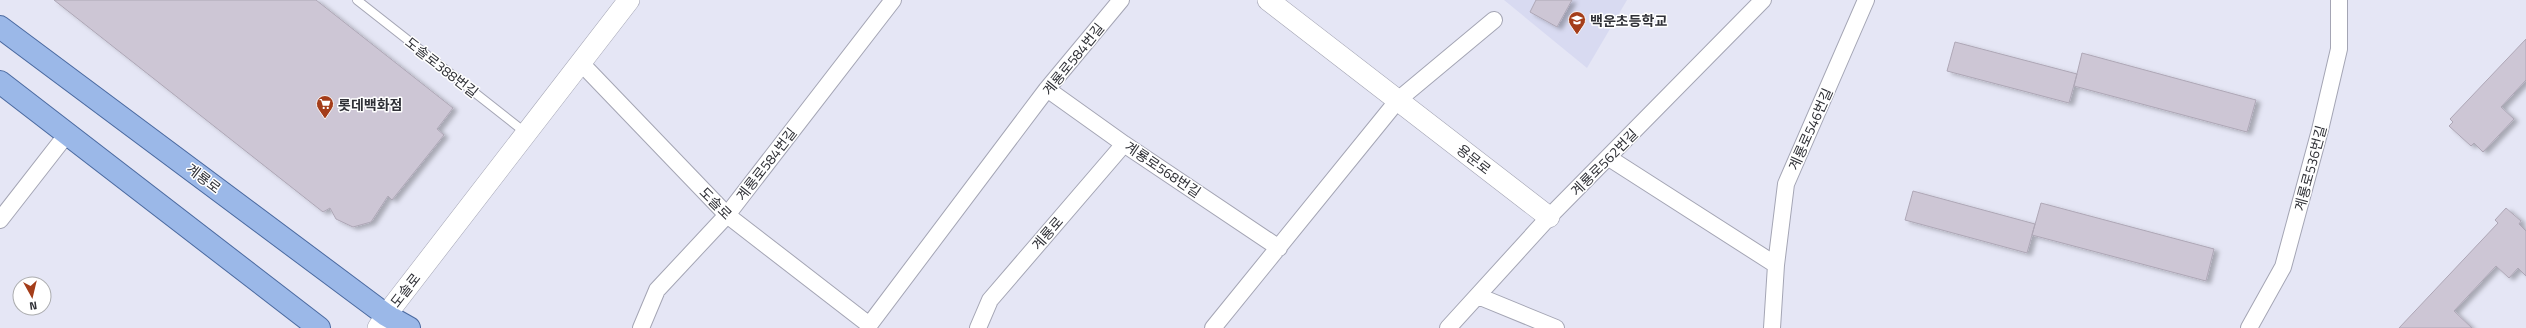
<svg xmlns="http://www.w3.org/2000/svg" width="2526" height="328" font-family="'Titillium Web','Noto Sans KR',sans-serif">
	<defs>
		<filter id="shadow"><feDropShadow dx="4.5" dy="2.5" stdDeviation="2" flood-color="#0004"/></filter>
	</defs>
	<rect width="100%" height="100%" fill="#e5e6f5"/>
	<path fill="#d8daf1" d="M1504,0H1627L1587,68Z"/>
	<path fill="#cdc6d5" stroke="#aea7b6" filter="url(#shadow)" d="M54,0H316L453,108L437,129L444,135L392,200L388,196L371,222L353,227L336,219L330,208L323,212Z
		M1536,0H1572L1557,27L1530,12Z
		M2526,39V80L2501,107L2514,119L2483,152L2474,143L2471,146L2449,126L2453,122L2450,119Z
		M1955,42L2077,74L2069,103L1947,71Z
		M2082,53L2256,100L2247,132L2074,86Z
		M1913,191L2035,224L2027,253L1905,220Z
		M2041,203L2214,249L2206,281L2032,235Z
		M2506,208L2521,221L2519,224L2526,231V276L2518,268L2509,278L2496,266L2454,311L2472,328H2399L2498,223L2495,220Z"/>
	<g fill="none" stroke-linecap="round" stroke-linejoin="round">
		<defs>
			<path id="service" d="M357,0L526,133"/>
			<path id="minor" d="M581,63L727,215L868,324
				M1047,89L1124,144L1279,248
				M1609,158L1776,265
				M0,220L67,134
				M1478,296L1556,328
				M641,328L657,290L727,215L893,0
				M867,328L1047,89L1121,0
				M978,328L990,300L1124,144
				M1213,328L1398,100L1494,20
				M1448,328L1549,217L1763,0
				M1772,328L1776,265L1786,184L1866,0
				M2249,328L2283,267L2320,130L2339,49V0"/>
			<path id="tertiary" d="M1268,0L1549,217
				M378,328L386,315L629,0"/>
			<path id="primary" d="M0,27L386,315L409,328
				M0,82L319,328"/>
		</defs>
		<use href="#service" stroke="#a4a5b4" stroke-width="10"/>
		<use href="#minor" stroke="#a4a5b4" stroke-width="18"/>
		<use href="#tertiary" stroke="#a4a5b4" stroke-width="22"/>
		<use href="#primary" stroke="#4b6aa0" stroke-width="24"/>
		<use href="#service" stroke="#fff" stroke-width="8"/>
		<use href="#minor" stroke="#fff" stroke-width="16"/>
		<use href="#tertiary" stroke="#fff" stroke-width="21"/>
		<use href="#primary" stroke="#9bb8e8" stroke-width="22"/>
	</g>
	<defs>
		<symbol id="school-pin" viewBox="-11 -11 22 30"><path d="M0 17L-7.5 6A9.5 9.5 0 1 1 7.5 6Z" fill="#a43d1a" stroke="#fff"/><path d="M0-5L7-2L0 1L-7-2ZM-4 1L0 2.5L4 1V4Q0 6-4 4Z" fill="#fff"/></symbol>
		<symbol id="supermarket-pin" viewBox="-11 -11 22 30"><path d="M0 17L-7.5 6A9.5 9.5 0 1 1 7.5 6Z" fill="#a43d1a" stroke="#fff"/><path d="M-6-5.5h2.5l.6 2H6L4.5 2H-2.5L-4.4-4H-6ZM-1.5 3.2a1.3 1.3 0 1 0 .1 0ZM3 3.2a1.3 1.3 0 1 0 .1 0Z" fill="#fff"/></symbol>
	</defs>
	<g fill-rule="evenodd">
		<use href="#school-pin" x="1567" y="10" width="20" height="27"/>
		<use href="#supermarket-pin" x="315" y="94" width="20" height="27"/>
	</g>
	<g text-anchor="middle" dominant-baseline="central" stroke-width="3" stroke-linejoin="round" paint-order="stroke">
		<g font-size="14" font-weight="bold" fill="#303137" stroke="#fff" text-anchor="start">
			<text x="1590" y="20">백운초등학교</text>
			<text x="338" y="104">롯데백화점</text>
		</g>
		<g font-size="14" fill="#303137" stroke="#fff">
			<text transform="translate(1073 59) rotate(-51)">계룡로584번길</text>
			<text transform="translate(442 67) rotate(38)">도솔로388번길</text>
			<text transform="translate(1810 129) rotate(-66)">계룡로546번길</text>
			<text transform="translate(1474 159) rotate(38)">용문로</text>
			<text transform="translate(1604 162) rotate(-45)">계룡로562번길</text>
			<text transform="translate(766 164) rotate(-52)">계룡로584번길</text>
			<text transform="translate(2310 168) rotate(-75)">계룡로536번길</text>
			<text transform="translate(1163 169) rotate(34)">계룡로568번길</text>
			<text transform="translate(204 178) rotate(37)">계룡로</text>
			<text transform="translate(716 203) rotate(45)">도솔로</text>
			<text transform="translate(1047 233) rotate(-49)">계룡로</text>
			<text transform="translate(405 290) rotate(-52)">도솔로</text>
		</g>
	</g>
	<g transform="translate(32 296) rotate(172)"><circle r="19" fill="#ffffff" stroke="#acadaf"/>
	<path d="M0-3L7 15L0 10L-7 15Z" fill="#a43d1a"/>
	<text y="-6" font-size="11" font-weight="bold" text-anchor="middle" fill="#303137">N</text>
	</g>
</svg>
